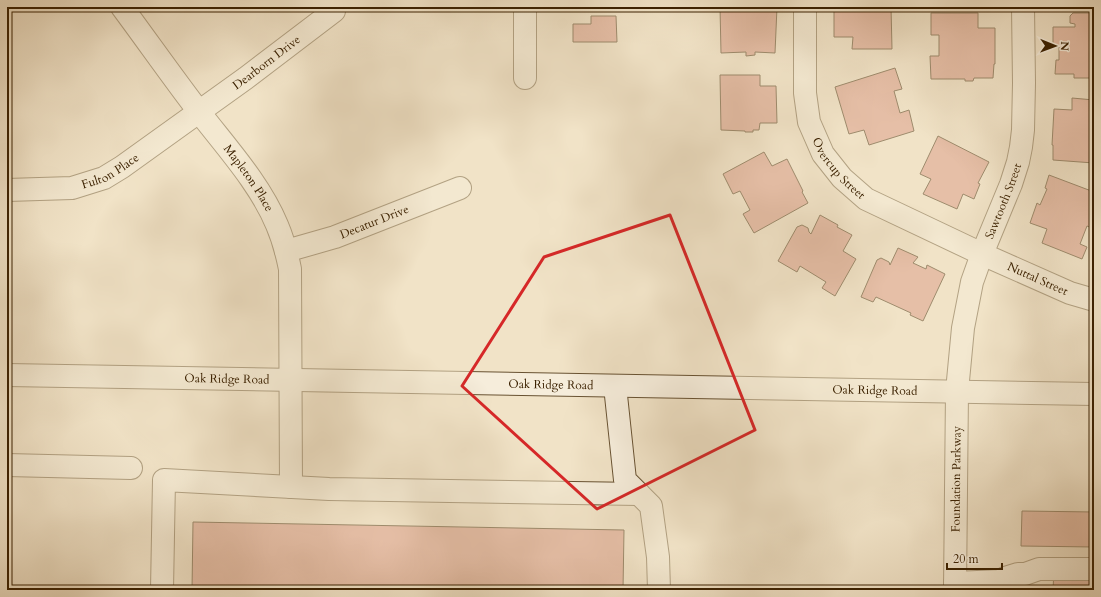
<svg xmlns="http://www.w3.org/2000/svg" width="1101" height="597" font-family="Cardo,serif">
	<rect width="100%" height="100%" fill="#f1e3c7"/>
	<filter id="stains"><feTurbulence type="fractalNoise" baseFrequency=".005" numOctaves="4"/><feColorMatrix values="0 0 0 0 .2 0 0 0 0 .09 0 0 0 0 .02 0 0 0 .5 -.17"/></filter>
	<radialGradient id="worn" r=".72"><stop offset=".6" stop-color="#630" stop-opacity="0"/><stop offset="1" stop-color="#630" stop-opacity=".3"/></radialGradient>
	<path fill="#d99382" stroke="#3b2101" d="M720,7H777L775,53L755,52V55L746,56V52L721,53Z
		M834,7H891L892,49H852L853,37H834Z
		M931,13H978V28H995V64H994L993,78H974L973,81H965V79H931L930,56H939V35H931Z
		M1073,13H1094V78H1074V74H1055L1056,60H1059V47H1053V27H1075V24L1070,23V16Z
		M591,16H616L617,42H573V24H591Z
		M895,68L902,89L894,91L900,113L909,110L914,131L869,145L864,130L849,134L835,87Z
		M720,75H760V86H776L777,123H760L759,130H753V132H745V131L721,130Z
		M1072,98L1094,100V163L1053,160V145H1052L1054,109L1072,110Z
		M938,136L989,162L978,183L980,184L974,199L963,194L957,209L923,194L931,179L920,174Z
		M764,152L772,166L787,159L803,191L802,192L808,203L754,233L743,214L750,210L740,191L733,194L723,174Z
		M1049,175L1094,192V206L1091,212L1094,213V223L1092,228L1087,226L1080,244L1087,247L1082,259L1042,243L1047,229L1030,223L1037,203L1040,205L1047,189L1045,188Z
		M820,215L838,225L837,227L852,235L843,251L856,259L835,296L822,288L826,282L800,266L797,272L778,261L797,227L802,225L808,228L809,232L811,234Z
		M898,248L918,257L913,263L926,269L927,265L945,274L923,321L910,315L911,313L876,297L873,302L861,297L877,260L881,258L889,262L890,265Z
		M1022,511L1094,512V547L1021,546Z
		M193,522L624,530L623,590H192Z
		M1054,570L1094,571V590H1053Z
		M789,585L795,590H785Z"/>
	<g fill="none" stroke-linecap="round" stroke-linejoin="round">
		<defs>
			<g id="minor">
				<path id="s1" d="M122,7C148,42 173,78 200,113C227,148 260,184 277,225C283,239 287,254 290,269L291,487"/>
				<path id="s2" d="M805,7V93L809,122L823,154L842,178L866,199L982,254L1070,293L1094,300"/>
				<path d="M525,78V7"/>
				<path id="s3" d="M7,190L72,188L104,178L122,167L246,78L334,11"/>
				<path id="s4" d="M286,251L335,237L460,188"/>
				<path id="s5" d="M7,375L1094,394"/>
				<path d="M615,386L625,480L651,506L658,557L659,590"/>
				<path d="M7,465L131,468"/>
				<path d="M955,583L1000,581L1005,578L1018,574H1025L1039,569H1094"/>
				<path d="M162,590L164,480L329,489L639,494"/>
				<path id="s6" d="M955,590L957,391L963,328L972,282L982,254L1011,184L1018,162L1021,147L1023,130L1024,83L1023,7"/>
			</g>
		</defs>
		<use href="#minor" stroke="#685232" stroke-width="24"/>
		<use href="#minor" stroke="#f6eddb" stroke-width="22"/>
	</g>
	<path d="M0 0H1101V597H0ZM670,215L755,430L597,509L462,386L544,257Z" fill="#f1e3c7" fill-opacity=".55" fill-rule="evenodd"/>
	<path fill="none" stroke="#d62828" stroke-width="3" stroke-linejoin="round" d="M670,215L755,430L597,509L462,386L544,257Z"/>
	<g text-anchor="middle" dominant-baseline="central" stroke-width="3" stroke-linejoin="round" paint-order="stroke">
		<g font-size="12" fill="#3b2101" stroke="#f6eddb">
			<text stroke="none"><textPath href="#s3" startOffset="298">Dearborn Drive</textPath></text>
			<text stroke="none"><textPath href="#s2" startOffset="171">Overcup Street</textPath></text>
			<text stroke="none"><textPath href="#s3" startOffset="107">Fulton Place</textPath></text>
			<text stroke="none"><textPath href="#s1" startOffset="213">Mapleton Place</textPath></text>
			<text stroke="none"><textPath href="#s6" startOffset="396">Sawtooth Street</textPath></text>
			<text stroke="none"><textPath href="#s4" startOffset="93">Decatur Drive</textPath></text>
			<text stroke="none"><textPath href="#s2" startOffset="402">Nuttal Street</textPath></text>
			<text stroke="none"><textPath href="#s5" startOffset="220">Oak Ridge Road</textPath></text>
			<text stroke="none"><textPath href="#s5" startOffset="544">Oak Ridge Road</textPath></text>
			<text stroke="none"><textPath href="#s5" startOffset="868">Oak Ridge Road</textPath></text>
			<text stroke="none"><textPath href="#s6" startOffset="111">Foundation Parkway</textPath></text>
		</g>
	</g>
	<rect width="1101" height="597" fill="none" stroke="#f1e3c7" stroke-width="24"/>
	<rect x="8" y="8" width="1085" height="581" fill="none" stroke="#3b2101" stroke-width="2"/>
	<rect x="12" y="12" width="1077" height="573" fill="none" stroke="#3b2101"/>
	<g transform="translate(1055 46) rotate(91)" stroke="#f6eddb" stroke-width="3" paint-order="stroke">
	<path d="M0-3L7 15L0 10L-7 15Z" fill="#3b2101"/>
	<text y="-6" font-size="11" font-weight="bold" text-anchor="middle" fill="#3b2101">N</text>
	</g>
	<path d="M947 563v6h55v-6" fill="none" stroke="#3b2101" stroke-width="2"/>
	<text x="953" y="563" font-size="12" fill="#3b2101" stroke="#f6eddb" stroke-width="3" paint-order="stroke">20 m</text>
	<rect width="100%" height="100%" filter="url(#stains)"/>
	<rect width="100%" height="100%" fill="url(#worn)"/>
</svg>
